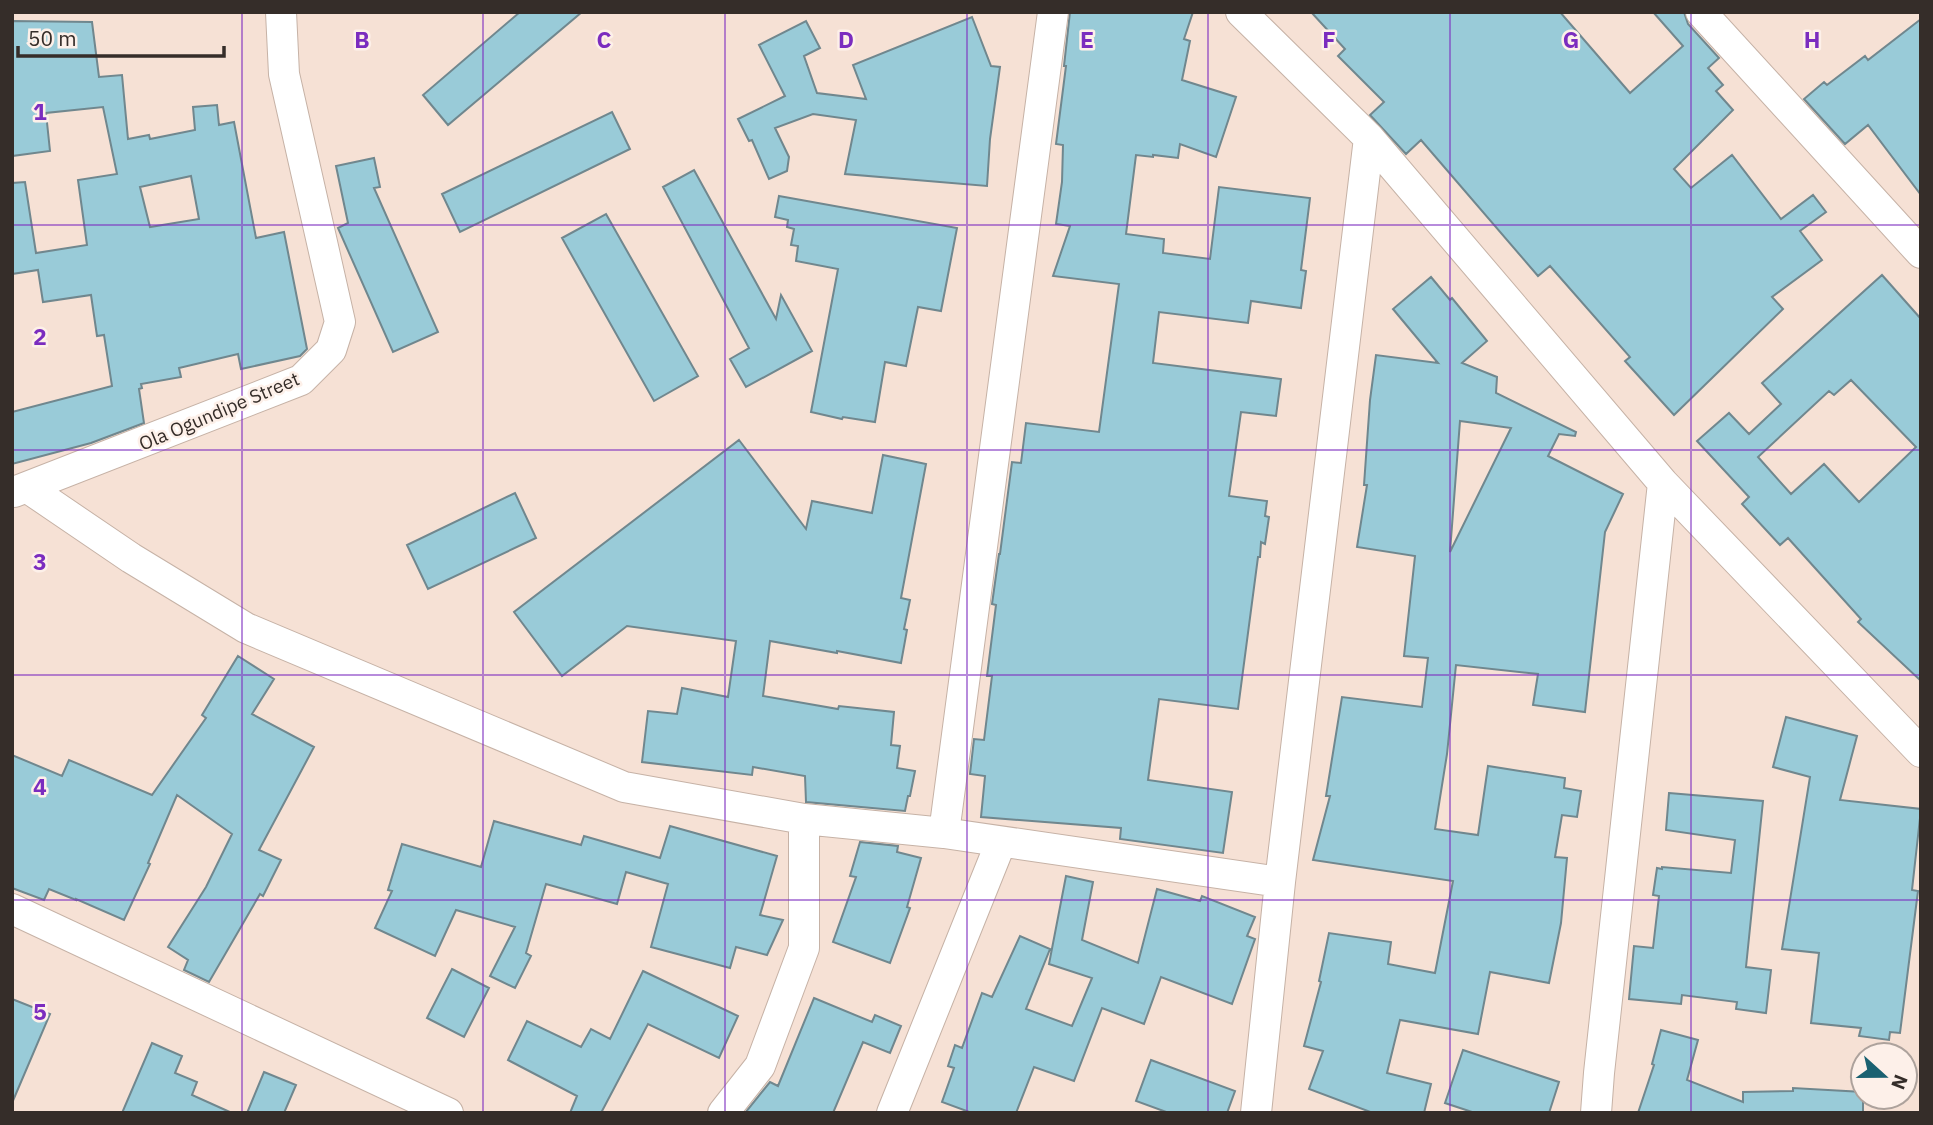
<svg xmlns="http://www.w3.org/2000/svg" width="1933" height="1125" font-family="'IBM Plex Sans',sans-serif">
	<rect width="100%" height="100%" fill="#f6e1d5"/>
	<path fill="#99cbd8" stroke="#70878e" stroke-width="2" fill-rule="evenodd" d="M520,12H582L448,125L423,95Z
		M1070,12H1193L1184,39L1190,41L1182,80L1236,97L1216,157L1180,144L1178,158L1153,155V157L1136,155L1126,234L1164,239L1163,253L1210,259L1219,187L1310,198L1301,270L1306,271L1301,308L1251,301L1248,323L1159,312L1153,363L1281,379L1276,416L1241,412L1229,496L1267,501L1265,516L1269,517L1265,544L1261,542L1260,557H1258L1238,709L1159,699L1148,780L1232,792L1223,853L1120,839L1121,828L981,817L985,776L970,774L974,739L984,740L992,676H987L996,605L992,604L999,554H1000L1012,462L1021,463L1026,423L1099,432L1119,284L1053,276L1070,226L1056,224L1062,182L1063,145L1056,144L1066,66H1064Z
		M1311,12H1560L1630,93L1683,46L1653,12H1684L1688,24L1719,58L1708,68L1723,85L1716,91L1733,110L1674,169L1691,188L1732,155L1781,219L1813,195L1826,212L1800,231L1822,260L1772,297L1783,309L1674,415L1625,361L1630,357L1550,266L1538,276L1421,140L1406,154L1370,115L1384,102L1338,56L1345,49Z
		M972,17L991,66L1000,67L990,139L987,186L845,174L856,120L813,114L775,128L789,157L787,171L769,179L752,140L749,141L738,119L785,96L759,45L806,21L820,48L804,56L817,93L866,99L853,65Z
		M1921,19V195L1868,125L1845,144L1804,99L1824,82L1827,85L1865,56L1868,60Z
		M12,21L92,22L99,77L122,75L128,139L149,135L150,139L195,130L193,107L217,105L219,125L234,122L256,238L284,232L307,349L300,356L241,369L238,354L179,368L181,377L141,384L142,388L139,389L144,423L91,443L12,464V412L112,386L104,335L97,336L91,295L43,302L38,270L12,274V183L25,182L36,253L87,245L78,180L117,174L103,107L46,113L50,151L12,156ZM191,176L199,219L150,227L140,187Z
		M612,112L630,149L460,232L442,194Z
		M374,158L380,187L374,188L438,332L393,352L338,228L348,223L336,166Z
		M694,170L776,319L781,295L812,351L746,387L730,359L749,348L663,187Z
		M779,196L957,228L941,311L918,307L906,366L885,362L875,422L843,417L842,419L811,412L838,269L796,261L798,246L791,245L794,229L787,227L788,220L775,217Z
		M606,214L698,376L654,401L562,238Z
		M1882,275L1921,319V681L1858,622L1861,619L1788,538L1780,545L1742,504L1749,497L1697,441L1729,413L1749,434L1781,404L1762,383ZM1851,380L1916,447L1859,502L1824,464L1791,494L1758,457L1829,391L1834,395Z
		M1431,277L1450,300L1452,298L1487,341L1462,363L1497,377L1496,393L1576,432L1575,436L1559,434L1548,456L1623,494L1605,532L1585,712L1533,705L1538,674L1456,665L1447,754L1435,829L1478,835L1488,766L1565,778L1564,788L1581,791L1577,817L1562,815L1555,857L1567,858L1561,923L1549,983L1490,972L1478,1034L1400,1020L1387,1073L1431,1084L1424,1113H1373L1309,1089L1323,1051L1304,1046L1321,982L1319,981L1329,933L1391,942L1388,964L1435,973L1453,881L1313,860L1330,796H1326L1342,697L1422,707L1428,658L1404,656L1415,556L1357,547L1367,485H1364L1370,400L1376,355L1438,363L1393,309ZM1460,421L1511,428L1450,552Z
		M739,440L806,529L812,501L872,513L883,455L926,464L901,598L910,600L904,629L907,630L901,663L837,651V653L770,641L763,696L838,709L839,706L894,712L891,745L900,746L897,768L915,771L910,796H908L905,811L806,802L805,776L753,767L752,775L642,762L648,711L677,714L682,688L728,697L736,641L627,626L562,676L514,612Z
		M515,493L536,538L428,589L407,545Z
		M238,656L274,679L252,714L314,747L259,850L281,860L263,896L260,894L209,982L184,970L188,960L168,947L206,887L232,834L177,795L148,863L150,864L124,920L76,899V900L49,889L44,900L12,888V755L62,776L69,760L152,795L206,718L202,715Z
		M1786,717L1857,736L1840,800L1921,809L1912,890L1918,891L1900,1033L1890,1032L1889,1040L1859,1036L1861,1028L1811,1023L1819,953L1782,949L1810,777L1773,767Z
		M1669,793L1763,801L1746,967L1771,970L1766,1013L1736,1009L1737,1002L1682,995L1681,1004L1629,999L1634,946L1653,948L1659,896L1653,895L1657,868L1662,869V867L1731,873L1735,840L1666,830Z
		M494,821L581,845L584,836L660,858L670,826L777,856L760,915L783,920L767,955L736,947L730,968L651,947L668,884L626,872L617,904L546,884L526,953L531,956L515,988L490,976L515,927L456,910L435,956L375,928L392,891L388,890L402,844L481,867Z
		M860,842L898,846L897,852L921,858L907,907L910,908L890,963L833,942L856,877L850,876Z
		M1066,876L1093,882L1082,940L1138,963L1157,889L1200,901L1202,896L1255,917L1247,936L1255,939L1232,1004L1161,977L1144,1024L1102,1008L1074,1081L1034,1067L1016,1113H972L942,1102L954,1068L948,1066L955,1045L962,1048L982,993L992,997L1020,936L1050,949L1026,1009L1072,1026L1092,978L1049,964Z
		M452,969L489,988L464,1037L427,1018Z
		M643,971L738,1016L719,1058L648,1024L601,1113H570L577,1096L508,1060L527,1021L581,1047L591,1029L610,1039Z
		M814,998L872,1022L875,1015L901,1026L890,1053L863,1042L833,1113H745L770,1082L778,1086Z
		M12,999L50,1014L12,1103Z
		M1661,1030L1698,1040L1687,1080L1743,1102V1092L1793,1091V1088L1863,1092V1113H1638L1654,1065L1652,1064Z
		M152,1043L182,1056L175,1073L197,1082L192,1095L232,1113H122Z
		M1463,1050L1559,1082L1549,1113H1475L1445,1103Z
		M1151,1060L1235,1091L1227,1113H1169L1136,1101Z
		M264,1072L296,1085L284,1113H247Z"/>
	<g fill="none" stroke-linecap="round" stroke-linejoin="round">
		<defs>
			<path id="minor" d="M1241,12L1369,138L1663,483L1921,752
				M1701,12L1921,253
				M28,488L131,558L246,628L624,787L804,819L944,833L1280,882
				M14,492L301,380L331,350L340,322L284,74L281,12
				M944,833L1053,12
				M12,909L448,1113
				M723,1113L760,1066L804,948V819
				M892,1113L1001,842
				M1256,1113L1280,882L1369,138
				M1596,1113L1599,1073L1663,483"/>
		</defs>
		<use href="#minor" stroke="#c6b2a6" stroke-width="32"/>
		<use href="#minor" stroke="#fff" stroke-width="30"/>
	</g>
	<path fill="none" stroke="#7b2cbf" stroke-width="2" stroke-opacity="0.55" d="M242,12V1113M483,12V1113M725,12V1113M967,12V1113M1208,12V1113M1450,12V1113M1691,12V1113M12,225H1921M12,450H1921M12,675H1921M12,900H1921"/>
	<g text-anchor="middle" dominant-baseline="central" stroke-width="5" stroke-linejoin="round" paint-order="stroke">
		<g font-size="19" fill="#352d29" stroke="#fdf0e9">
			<text transform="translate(219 411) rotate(-23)">Ola Ogundipe Street</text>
		</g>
	</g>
	<g font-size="23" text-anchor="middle" font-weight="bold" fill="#7b2cbf" stroke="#fdf0e9" stroke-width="5" stroke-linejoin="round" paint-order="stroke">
		<text x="362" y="48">B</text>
		<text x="604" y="48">C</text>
		<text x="846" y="48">D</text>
		<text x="1087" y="48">E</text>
		<text x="1329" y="48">F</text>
		<text x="1571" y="48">G</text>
		<text x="1812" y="48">H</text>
		<text x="40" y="120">1</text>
		<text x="40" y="345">2</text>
		<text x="40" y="570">3</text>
		<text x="40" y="795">4</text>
		<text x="40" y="1020">5</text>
	</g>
	<rect width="1933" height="1125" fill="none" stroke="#352d29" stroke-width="28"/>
	<g transform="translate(1884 1076) rotate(111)"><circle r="33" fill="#fdf0e9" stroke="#ada29c" stroke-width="2"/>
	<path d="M0-5L12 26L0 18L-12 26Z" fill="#1a6171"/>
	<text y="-10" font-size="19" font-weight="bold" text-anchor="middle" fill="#352d29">N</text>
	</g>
	<path d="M18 46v10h206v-10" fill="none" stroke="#352d29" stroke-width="3.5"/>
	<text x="28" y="46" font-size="21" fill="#352d29" stroke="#fdf0e9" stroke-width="5" paint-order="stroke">50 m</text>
</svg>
